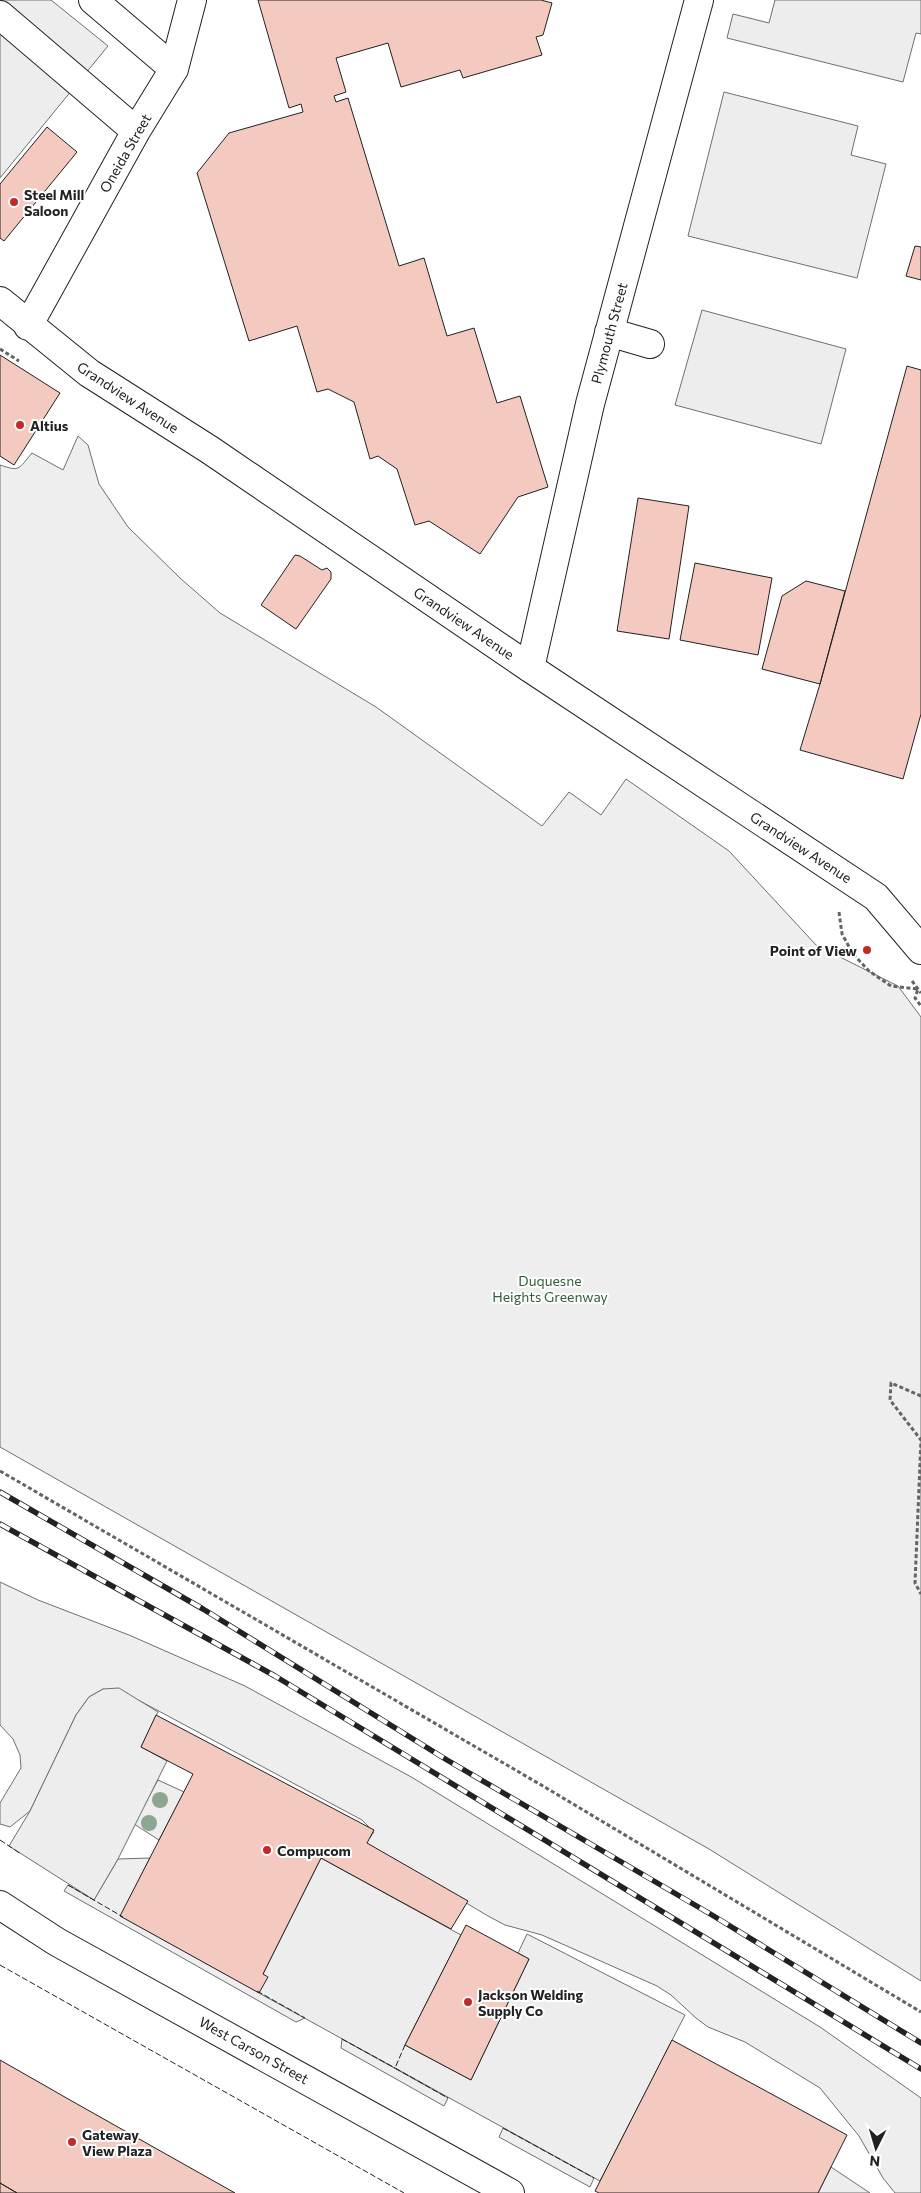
<svg xmlns="http://www.w3.org/2000/svg" width="921" height="2193" font-family="Commissioner,sans-serif">
	<rect width="100%" height="100%" fill="#fff"/>
	<path fill="#eee" stroke="#6f6f6f" d="M78,436L88,445L99,484L128,527L180,578L220,613L376,707L542,826L569,792L601,815L626,779L729,851L816,945L898,986L921,1017V1981L709,1849L0,1447V465C21,472 18,469 32,453L63,470Z
		M0,1582L38,1600L129,1635L245,1686L413,1778L820,2027L921,2098V2193H895L883,2178L859,2136L820,2088L745,2042L708,2027L696,2018L671,1995L657,1986L542,1935L505,1925L488,1916L366,1843L374,1832L362,1820L140,1701L103,1689L89,1697L76,1715L30,1811L10,1827L0,1824V1803L21,1768L20,1755L13,1739L0,1725Z
		M158,1780L184,1792L159,1840L134,1824Z
		M150,1858L121,1916L305,2018L296,2022L64,1891L68,1885L94,1900L118,1859Z
		M342,2039L448,2098L444,2106L341,2048Z
		M503,2128L594,2178L590,2187L499,2137Z"/>
	<path fill="#ededed" stroke="#6f6f6f" d="M0,0H51L108,46L0,178Z
		M775,0H921V34L916,33L903,82L727,38L733,14L769,23Z
		M724,92L858,126L851,155L886,164L857,278L688,236Z
		M702,310L846,349L821,444L675,405Z
		M119,1688L158,1712L141,1747L167,1761L118,1859L94,1900L9,1846L30,1811L76,1715L89,1697L103,1689Z
		M321,1858L461,1935L405,2045L471,2080L529,1959L518,1953L527,1934L685,2015L600,2181L259,1993L263,1974Z
		M831,2167L870,2193H818Z"/>
	<path fill="#f3c9c0" stroke="#222" d="M258,0H541L552,3L543,35L536,37L542,55L463,78L460,70L401,87L388,43L336,58L346,92L334,96L336,102L348,98L399,266L424,258L447,336L474,328L497,403L520,396L548,487L518,497L480,554L429,521L415,525L397,469L378,456L370,459L354,402L328,389L317,392L297,326L249,341L197,173L229,133L303,112L301,104L289,108Z
		M47,127L77,152L4,241L0,238V184Z
		M915,246L921,247V280L906,276Z
		M0,355L60,393L14,465L0,456Z
		M907,366L921,370V714L903,779L800,750L820,684Z
		M638,498L689,506L669,639L617,631Z
		M295,555L300,556L322,570L327,568L331,572V579L296,629L261,605Z
		M695,563L772,578L758,655L680,640Z
		M806,581L845,591L820,684L762,669L782,596Z
		M156,1715L374,1830L367,1843L468,1901L451,1929L321,1858L263,1974L268,1977L259,1993L120,1916L193,1774L141,1747Z
		M466,1925L529,1959L471,2080L405,2045Z
		M672,2040L847,2135L818,2193H599L595,2191Z
		M0,2060L70,2100L235,2193H17L0,2183Z
		M0,2183L17,2193H0Z"/>
	<g fill="none" stroke-linecap="round" stroke-linejoin="round">
		<defs>
			<path id="minor" d="M93,0L174,69
				M0,15L136,131
				M0,301L89,373L210,450L530,668L876,897L921,950
				M28,326L136,131L174,69L192,0
				M609,332L650,344
				M530,668L590,404L699,0"/>
			<path id="major" d="M0,1905L57,1942L510,2193"/>
		</defs>
		<use href="#minor" stroke="#222" stroke-width="30"/>
		<use href="#major" stroke="#222" stroke-width="30"/>
		<path stroke="#646464" stroke-width="3" stroke-dasharray="4 2.5" stroke-linecap="butt" d="M0,349L19,361
			M839,912L842,934L853,954L869,971L891,986L918,989L915,998L921,1006
			M912,981L921,993
			M921,1396L891,1383L890,1400L921,1440L915,1583L921,1594
			M0,1471L543,1786L921,2012"/>
		<use href="#minor" stroke="#fff" stroke-width="28"/>
		<use href="#major" stroke="#fff" stroke-width="28"/>
		<defs>
			<path id="rail" d="M0,1492L203,1609L447,1760L712,1915L921,2043
				M0,1524L275,1676L921,2069"/>
		</defs>
		<use href="#rail" stroke="#222" stroke-width="5.5"/>
		<use href="#rail" stroke="#fff" stroke-width="4" stroke-dasharray="11" stroke-linecap="butt"/>
		<path stroke="#222" stroke-width="1" stroke-dasharray="6 2.5" stroke-linecap="butt" d="M0,1840L21,1854
			M68,1885L123,1917
			M0,1965L404,2193
			M257,1991L305,2018
			M342,2039L395,2068
			M405,2045L395,2068L448,2098
			M503,2128L594,2178"/>
	</g>
	<g fill="#8da692">
		<circle cx="160" cy="1800" r="8"/>
		<circle cx="149" cy="1823" r="8"/>
	</g>
	<g fill="#c62828" stroke="#fff" stroke-width="2">
		<circle cx="14" cy="202" r="5"/>
		<circle cx="20" cy="425" r="5"/>
		<circle cx="867" cy="950" r="5"/>
		<circle cx="267" cy="1850" r="5"/>
		<circle cx="468" cy="2002" r="5"/>
		<circle cx="72" cy="2142" r="5"/>
	</g>
	<g text-anchor="middle" dominant-baseline="central" stroke-width="4" stroke-linejoin="round" paint-order="stroke">
		<g font-size="14" fill="#222" stroke="#fff">
			<text transform="translate(125 153) rotate(-60)">Oneida Street</text>
			<text transform="translate(609 333) rotate(-75)">Plymouth Street</text>
			<text transform="translate(128 397) rotate(33)">Grandview Avenue</text>
			<text transform="translate(464 623) rotate(34)">Grandview Avenue</text>
			<text transform="translate(801 847) rotate(33)">Grandview Avenue</text>
			<text transform="translate(254 2050) rotate(29)">West Carson Street</text>
		</g>
		<g font-size="14" font-weight="bold" fill="#222" stroke="#fff" text-anchor="start">
			<text x="24" y="194">Steel Mill<tspan x="24" dy="16">Saloon</tspan></text>
			<text x="30" y="425">Altius</text>
			<text x="857" y="950" text-anchor="end">Point of View</text>
			<text x="277" y="1850">Compucom</text>
			<text x="478" y="1994">Jackson Welding<tspan x="478" dy="16">Supply Co</tspan></text>
			<text x="82" y="2134">Gateway<tspan x="82" dy="16">View Plaza</tspan></text>
		</g>
		<g font-size="14" fill="#2f5e38" stroke="#fff">
			<text x="550" y="1280">Duquesne<tspan x="550" dy="16">Heights Greenway</tspan></text>
		</g>
	</g>
	<g transform="translate(876 2148) rotate(185)" stroke="#ffffff" stroke-width="4" paint-order="stroke">
	<path d="M0-4L9 19L0 12L-9 19Z" fill="#222222"/>
	<text y="-8" font-size="14" font-weight="bold" text-anchor="middle" fill="#222222">N</text>
	</g>
</svg>
